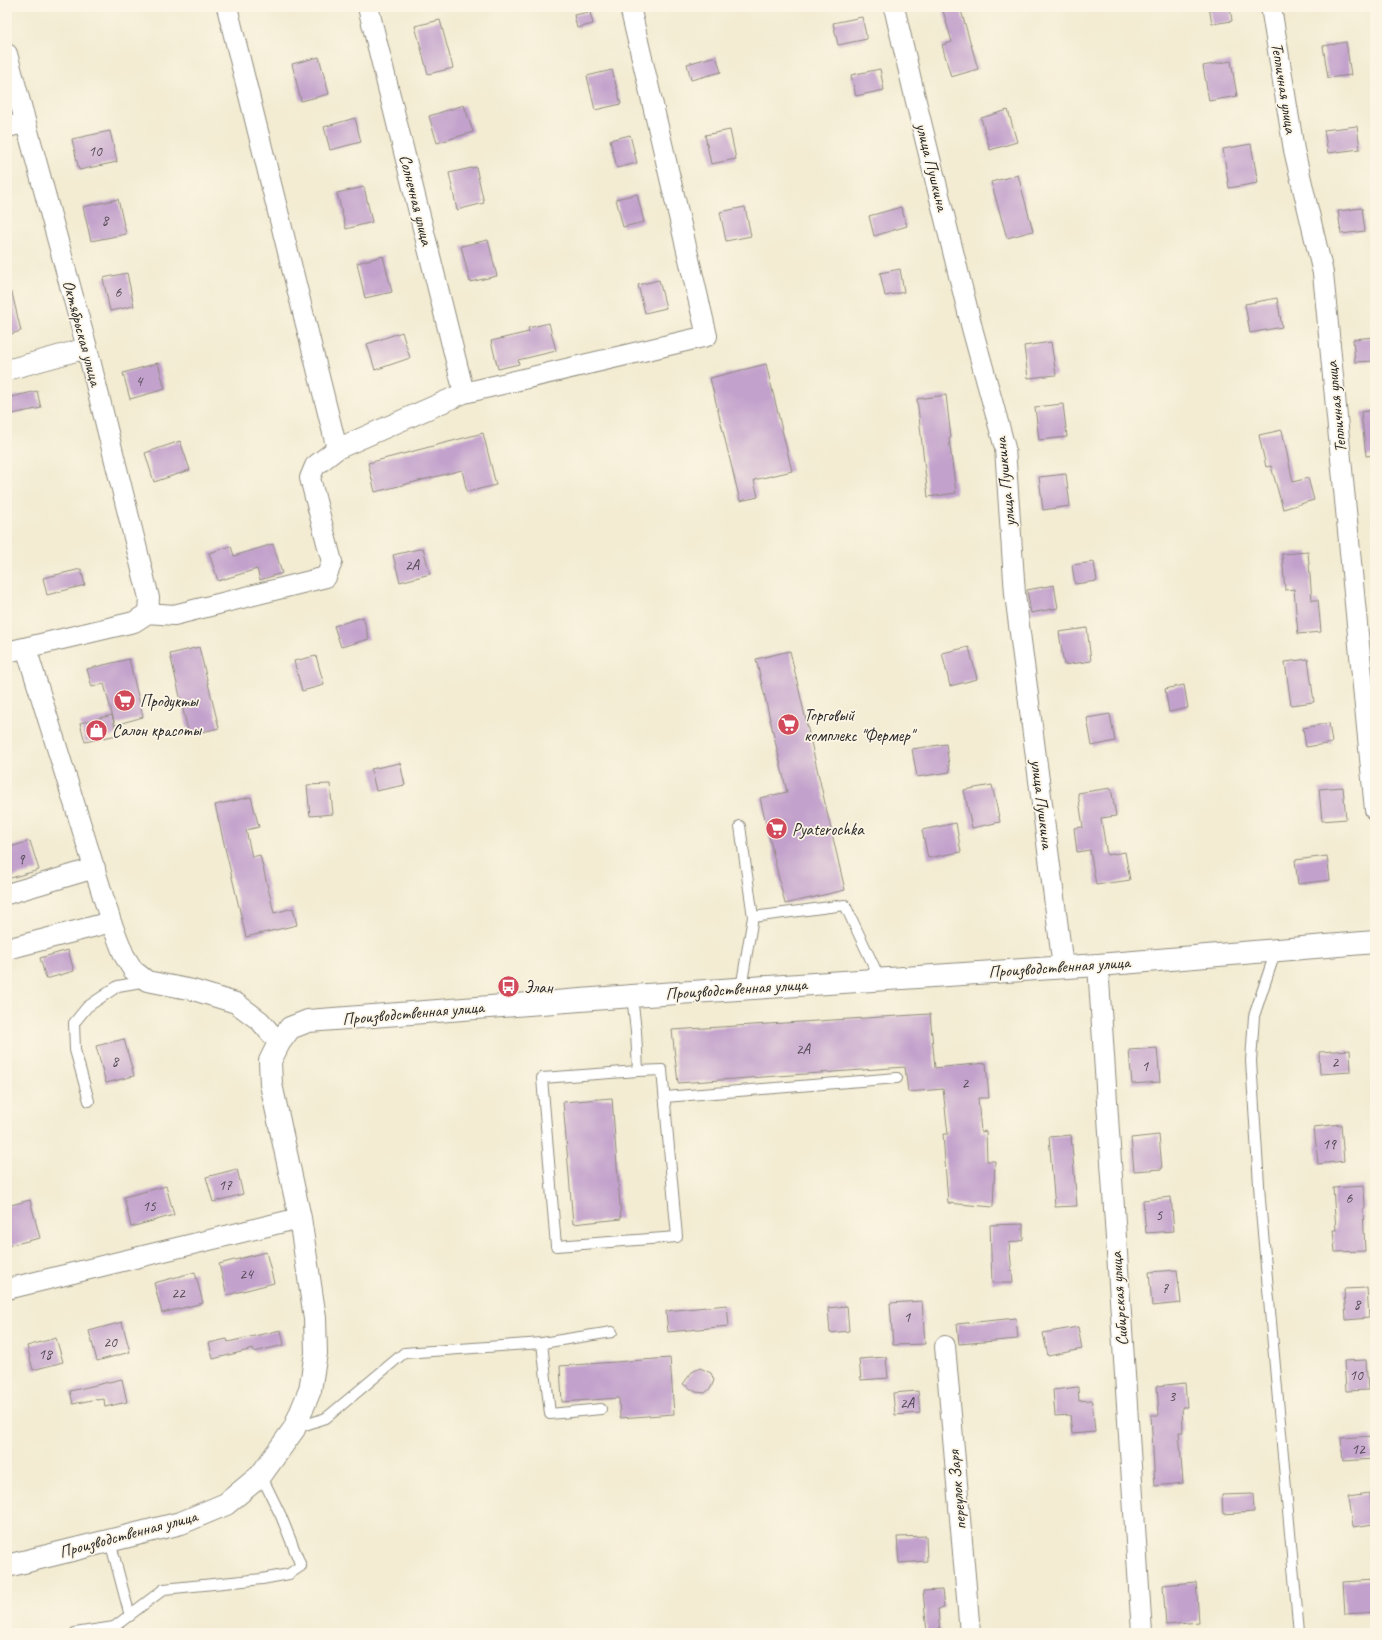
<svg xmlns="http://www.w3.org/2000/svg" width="1382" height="1640" font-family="Caveat,sans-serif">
	<rect width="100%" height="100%" fill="#fcf5e5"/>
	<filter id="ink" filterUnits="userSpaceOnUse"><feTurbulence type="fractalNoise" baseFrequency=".025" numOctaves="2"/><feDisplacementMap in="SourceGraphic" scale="8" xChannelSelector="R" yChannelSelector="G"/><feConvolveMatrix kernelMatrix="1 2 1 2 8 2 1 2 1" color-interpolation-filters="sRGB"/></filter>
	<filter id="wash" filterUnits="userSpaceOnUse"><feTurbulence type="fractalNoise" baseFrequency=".012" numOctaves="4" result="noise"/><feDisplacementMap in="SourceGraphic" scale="16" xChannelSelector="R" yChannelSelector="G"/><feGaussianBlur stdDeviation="0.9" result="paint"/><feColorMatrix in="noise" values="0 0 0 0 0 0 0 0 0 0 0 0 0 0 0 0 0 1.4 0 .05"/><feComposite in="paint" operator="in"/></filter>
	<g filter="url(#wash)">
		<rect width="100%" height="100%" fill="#f3ecd3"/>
		<g id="blocks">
			<path fill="#c2a1cc" d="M942,7H960L978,69L951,77L942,45L952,42Z
				M1209,7H1230L1232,21L1212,24Z
				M590,12L593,24L577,28L574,15Z
				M862,17L867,39L838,45L833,23Z
				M440,20L453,68L428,74L415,26Z
				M1346,42L1351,75L1328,78L1323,46Z
				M716,56L721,72L691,80L687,64Z
				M319,57L329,94L301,101L292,64Z
				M1231,61L1237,96L1209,101L1203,66Z
				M880,69L884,90L856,96L851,75Z
				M612,70L621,104L595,110L587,76Z
				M464,105L473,132L437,143L429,116Z
				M1008,110L1017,142L990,150L981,118Z
				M355,118L361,142L330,150L324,127Z
				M1357,126L1360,149L1328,153L1324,130Z
				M730,130L736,159L711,164L705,135Z
				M110,131L117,162L79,170L72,139Z
				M630,135L637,163L617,168L610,140Z
				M1251,144L1258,183L1229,188L1223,149Z
				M476,167L484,203L457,210L449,173Z
				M1018,175L1033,231L1007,238L991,182Z
				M364,187L372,222L346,229L337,193Z
				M637,194L644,222L623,227L616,199Z
				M118,199L126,234L91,241L83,207Z
				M745,207L751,236L726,241L720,212Z
				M901,207L907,226L874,236L869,216Z
				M1362,208L1365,231L1341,234L1338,211Z
				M488,240L497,276L470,282L461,246Z
				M383,256L392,292L365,298L357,263Z
				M900,269L904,292L885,296L880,273Z
				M127,273L134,306L110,311L103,278Z
				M659,280L666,308L645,313L638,285Z
				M12,293L21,331L7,335V294Z
				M1277,298L1282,327L1250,333L1245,304Z
				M549,323L556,351L518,360L519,364L498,369L491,341L529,332L528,328Z
				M402,332L410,358L375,370L367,344Z
				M1375,337V361L1355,362L1353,339Z
				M1051,342L1056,375L1028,378L1024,346Z
				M158,363L165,389L130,399L123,373Z
				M766,364L792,471L754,480L758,497L740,501L710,378Z
				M37,391L41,408L7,415V398Z
				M946,395L951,438H949L956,493L928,497L917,399Z
				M1063,404L1067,437L1039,440L1035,407Z
				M1375,410V455L1366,456L1361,412Z
				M1282,430L1293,482L1308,478L1314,500L1283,509L1271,466L1266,467L1259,435Z
				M483,433L496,485L467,492L462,470L375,492L368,463Z
				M180,441L190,470L154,482L145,453Z
				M1066,474L1070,506L1043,510L1039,477Z
				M273,544L282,573L260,580L257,569L218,581L209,553L231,546L234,556Z
				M423,548L430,574L400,582L393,555Z
				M1308,552L1312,600H1318L1321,632L1298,634L1294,589L1285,590L1282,554Z
				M1094,562L1097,581L1075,584L1072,565Z
				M81,569L85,585L47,595L43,578Z
				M1054,585L1058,608L1031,613L1027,590Z
				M363,617L369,639L341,647L334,626Z
				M1087,628L1091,661L1064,665L1059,632Z
				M199,647L219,728L189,735L170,654Z
				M969,647L977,679L950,686L942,653Z
				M790,651L845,890L785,904L760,798L787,792L756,659Z
				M316,656L324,685L302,691L294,661Z
				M129,659L143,717L115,725L104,684L92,687L87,669Z
				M1308,659L1314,702L1291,705L1285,662Z
				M1184,685L1188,708L1169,712L1165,689Z
				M1110,714L1115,741L1092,746L1087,718Z
				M112,715L117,735L85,742L80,723Z
				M1329,723L1332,743L1306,747L1303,728Z
				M946,744L950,772L917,777L912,749Z
				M400,763L405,785L376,791L371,769Z
				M330,784L333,814L310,816L307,785Z
				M992,785L1000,822L972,828L964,790Z
				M1343,787L1346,819L1322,821L1319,789Z
				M1111,788L1116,816L1101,818L1107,855L1125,852L1130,880L1096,885L1090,850L1077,852L1074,828L1083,827L1078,793Z
				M251,797L259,827L246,830L252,857L260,855L274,913L293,908L297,925L246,937L215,805Z
				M956,823L961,852L928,858L922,830Z
				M30,841L39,870L7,879V848Z
				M1327,856L1330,880L1298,884L1295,860Z
				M68,950L74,971L46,979L40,958Z
				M930,1014L935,1068L986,1063L989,1098H978L981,1132L986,1131L987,1161H995L993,1207L948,1203L943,1134H948L943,1089L908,1092L905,1067L678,1083L672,1030Z
				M124,1039L134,1076L106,1083L96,1046Z
				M1157,1048L1160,1082L1132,1084L1129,1050Z
				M1350,1050L1351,1072L1320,1074L1319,1052Z
				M612,1098L621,1219L573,1224L563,1102Z
				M1341,1124L1344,1161L1318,1164L1314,1127Z
				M1071,1135L1077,1206L1055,1207L1049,1137Z
				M1159,1135L1162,1169L1134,1171L1131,1138Z
				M237,1169L243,1194L213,1202L206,1177Z
				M166,1186L174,1215L131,1227L124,1197Z
				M1364,1186L1365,1209H1363L1365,1251L1335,1252L1333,1230H1336L1333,1188Z
				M1171,1197L1174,1231L1146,1233L1143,1200Z
				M30,1200L40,1238L7,1246V1206Z
				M1023,1224V1240L1009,1243L1013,1283H992L990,1225Z
				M266,1252L274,1283L227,1295L219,1264Z
				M1177,1270L1181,1303L1152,1306L1149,1272Z
				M195,1272L203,1303L162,1313L154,1283Z
				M1367,1288L1369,1318L1346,1320L1344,1289Z
				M922,1301L925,1344L893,1345L890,1303Z
				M727,1305L729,1326L668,1332L666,1311Z
				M847,1306L849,1331L830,1333L828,1308Z
				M1016,1318L1018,1339L959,1344L957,1324Z
				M122,1322L130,1352L97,1361L89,1331Z
				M1078,1327L1082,1349L1048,1356L1043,1333Z
				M281,1330L284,1345L254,1352L253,1349L213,1359L209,1343L227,1339L228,1342Z
				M56,1338L63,1362L33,1370L27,1346Z
				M886,1357L888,1378L861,1380L859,1359Z
				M670,1358L674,1414L620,1418L619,1398L562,1402L560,1366Z
				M1366,1360L1368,1390L1346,1391L1344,1361Z
				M700,1368L711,1373L714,1380L711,1388L705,1393L696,1392L683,1384L692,1372Z
				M122,1379L127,1402L105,1407L104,1399L96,1400V1399L73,1404L70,1391Z
				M1185,1383L1187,1407H1182L1183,1432H1179L1183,1483L1155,1486L1151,1415H1159L1157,1386Z
				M1078,1387L1079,1401L1092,1400L1095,1432L1072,1434L1070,1415L1055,1416L1053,1390Z
				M918,1391L920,1413L895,1415L893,1393Z
				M1372,1436L1374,1459L1343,1461L1341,1438Z
				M1253,1494L1254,1512L1223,1514L1222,1495Z
				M1370,1494L1374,1524L1352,1527L1348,1497Z
				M926,1536L927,1561L899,1563L897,1537Z
				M1375,1580V1612L1345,1614L1343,1582Z
				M1196,1582L1199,1622L1166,1625L1163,1585Z
				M942,1590L944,1608L938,1609L940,1633H927L923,1591Z"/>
		</g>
	</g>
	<g filter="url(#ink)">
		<use href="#blocks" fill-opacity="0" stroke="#8f8c7f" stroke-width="1"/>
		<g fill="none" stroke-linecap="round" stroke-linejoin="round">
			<defs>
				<path id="service" d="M740,826L753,917L741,988
					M753,917L845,905L880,979
					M1276,950L1254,1016L1251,1061L1260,1200L1299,1633
					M632,996L636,1031L638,1071L662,1070L677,1237L556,1246L542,1078L638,1071
					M665,1097L897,1078
					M89,1101L75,1050L74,1023L87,1007L118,986L147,981
					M542,1343L550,1414L601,1409
					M296,1428L326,1418L404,1353L542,1343L612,1332
					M110,1541L130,1616
					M75,1633L114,1627L164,1589L262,1579L289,1574L301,1566L281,1516L261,1475"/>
				<path id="minor" d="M227,7L337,449
					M368,7L464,393
					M894,7L918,110L972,328L1005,448L1015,594L1063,967
					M1271,7L1294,150L1323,273L1375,810
					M7,54L87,348L149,598L148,613
					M7,127L25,123
					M7,370L87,348
					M148,613L174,615L326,577L332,562L310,478L315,466L337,449L464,393L707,336L630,7
					M26,648L111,922L124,955L133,970L147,981L193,990L236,1003L260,1021L279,1043
					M7,652L134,622L148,613
					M7,894L95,868
					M7,949L111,922
					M1098,965L1142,1633
					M7,1289L300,1218
					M945,1346L970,1633"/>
				<path id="tertiary" d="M7,1566L181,1523L226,1504L261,1475L294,1429L310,1390L316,1353L315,1318L300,1218L271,1084L270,1061L279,1043L290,1028L308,1021L632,996L1098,965L1375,942"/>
			</defs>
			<use href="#service" stroke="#8f8c7f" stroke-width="12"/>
			<use href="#minor" stroke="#8f8c7f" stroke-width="22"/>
			<use href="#tertiary" stroke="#8f8c7f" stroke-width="24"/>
			<use href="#service" stroke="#fff" stroke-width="10"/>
			<use href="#minor" stroke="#fff" stroke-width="20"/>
			<use href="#tertiary" stroke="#fff" stroke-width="22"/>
		</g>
	</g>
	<defs>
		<symbol id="supermarket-disc" viewBox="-11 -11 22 22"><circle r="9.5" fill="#d1495b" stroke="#fcf5e5"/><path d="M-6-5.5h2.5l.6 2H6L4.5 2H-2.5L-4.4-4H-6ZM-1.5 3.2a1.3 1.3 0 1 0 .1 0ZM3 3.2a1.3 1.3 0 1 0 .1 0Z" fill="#fff"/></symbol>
		<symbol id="shop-disc" viewBox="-11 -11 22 22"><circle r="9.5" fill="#d1495b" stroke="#fcf5e5"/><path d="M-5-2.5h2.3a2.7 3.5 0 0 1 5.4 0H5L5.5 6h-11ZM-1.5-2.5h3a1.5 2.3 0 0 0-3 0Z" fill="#fff"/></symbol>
		<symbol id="bus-disc" viewBox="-11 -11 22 22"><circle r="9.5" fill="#d1495b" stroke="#fcf5e5"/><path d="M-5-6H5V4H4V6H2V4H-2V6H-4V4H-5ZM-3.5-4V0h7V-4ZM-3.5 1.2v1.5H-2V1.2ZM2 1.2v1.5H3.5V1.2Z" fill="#fff"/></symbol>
	</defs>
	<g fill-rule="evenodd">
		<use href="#supermarket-disc" x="112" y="688" width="25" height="25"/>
		<use href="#supermarket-disc" x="776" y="712" width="25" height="25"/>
		<use href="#shop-disc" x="84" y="718" width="25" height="25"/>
		<use href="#supermarket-disc" x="764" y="816" width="25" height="25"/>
		<use href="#bus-disc" x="496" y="974" width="25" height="25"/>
	</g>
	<g text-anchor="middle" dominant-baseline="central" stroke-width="3.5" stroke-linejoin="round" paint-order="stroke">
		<g font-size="15" fill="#514853">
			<text x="95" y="151">10</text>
			<text x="105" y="220">8</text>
			<text x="118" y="292">6</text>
			<text x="139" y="381">4</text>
			<text x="412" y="565">2А</text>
			<text x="21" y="859">9</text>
			<text x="803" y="1049">2А</text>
			<text x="115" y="1061">8</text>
			<text x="1335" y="1062">2</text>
			<text x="1145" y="1066">1</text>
			<text x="965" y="1083">2</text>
			<text x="1329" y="1144">19</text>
			<text x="225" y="1185">17</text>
			<text x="1349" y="1198">6</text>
			<text x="149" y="1206">15</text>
			<text x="1159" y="1215">5</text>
			<text x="246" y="1274">24</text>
			<text x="1165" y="1288">7</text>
			<text x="178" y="1293">22</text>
			<text x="1357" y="1304">8</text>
			<text x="907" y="1317">1</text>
			<text x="110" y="1342">20</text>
			<text x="45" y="1354">18</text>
			<text x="1356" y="1375">10</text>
			<text x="1172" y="1396">3</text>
			<text x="907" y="1403">2А</text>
			<text x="1358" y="1449">12</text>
		</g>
		<g font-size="17" fill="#2b2b2b" stroke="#fcf5e5">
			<text transform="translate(1284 88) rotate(81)">Тепличная улица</text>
			<text transform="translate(932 167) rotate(76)">улица Пушкина</text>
			<text transform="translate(416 200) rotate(76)">Солнечная улица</text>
			<text transform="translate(82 333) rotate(75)">Октябрьская улица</text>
			<text transform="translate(1336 407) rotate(-96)">Тепличная улица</text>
			<text transform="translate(1005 482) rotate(-96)">улица Пушкина</text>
			<text transform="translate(1042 804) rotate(83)">улица Пушкина</text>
			<text transform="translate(1059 967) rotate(-4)">Производственная улица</text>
			<text transform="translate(736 989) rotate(-4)">Производственная улица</text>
			<text transform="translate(413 1013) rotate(-5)">Производственная улица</text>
			<text transform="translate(1119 1299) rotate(-94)">Сибирская улица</text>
			<text transform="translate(957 1490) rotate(-95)">переулок Заря</text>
			<text transform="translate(128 1534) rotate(-15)">Производственная улица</text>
		</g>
		<g font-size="17" fill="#2b2b2b" stroke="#fcf5e5" text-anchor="start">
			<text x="140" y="701">Продукты</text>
			<text x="804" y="715">Торговый<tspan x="804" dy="20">комплекс "Фермер"</tspan></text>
			<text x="112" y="730">Салон красоты</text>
			<text x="792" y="829">Pyaterochka</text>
			<text x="524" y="987">Элан</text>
		</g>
	</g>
	<rect width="1382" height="1640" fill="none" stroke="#fcf5e5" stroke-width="24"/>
</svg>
